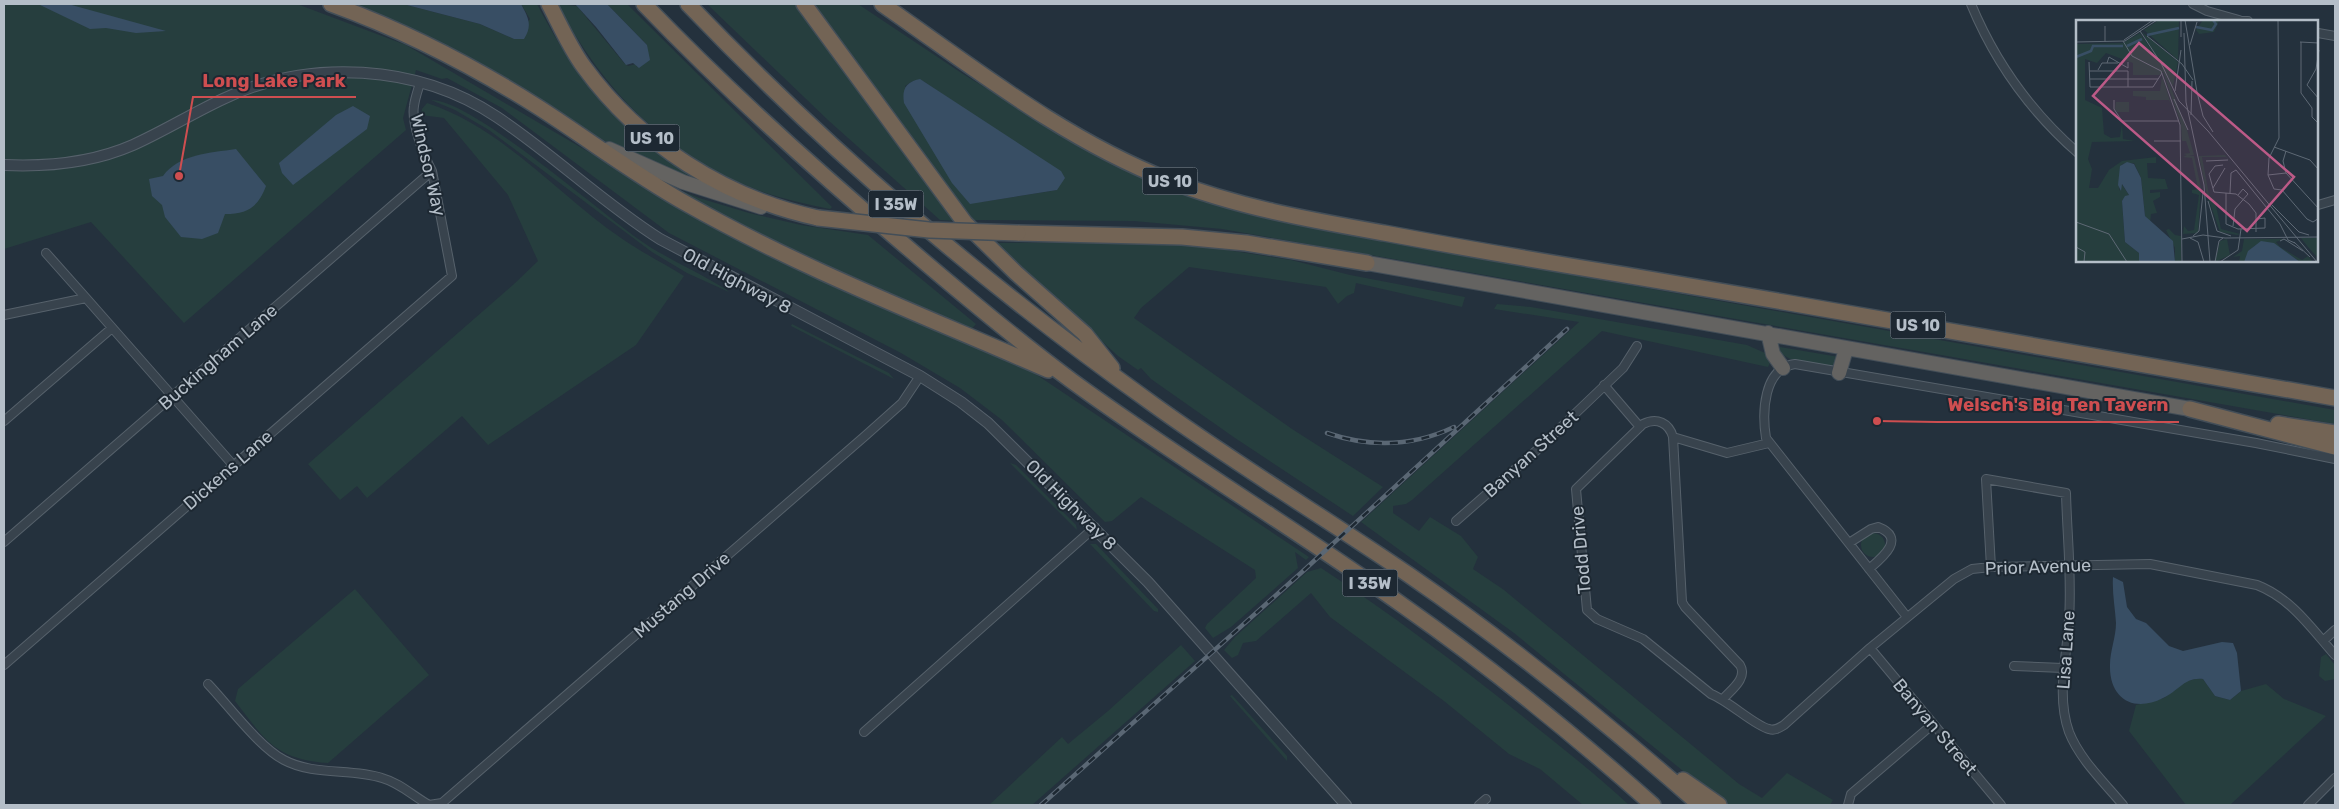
<svg xmlns="http://www.w3.org/2000/svg" width="2339" height="809" font-family="Rubik,sans-serif">
	<rect width="100%" height="100%" fill="#24313d"/>
	<path fill="#263e3e" fill-rule="evenodd" d="M4,4H297L406,45L645,185L981,345L1034,373L1309,557L1306,560L1295,552L1298,568L1231,627L1213,638L1205,628L1207,624L1256,578L1255,570L1141,497L1112,521L1105,522L1002,420L960,388L901,353L669,233L502,108L447,78L442,79L416,70L403,118L406,130L184,323L91,222L4,249Z
		M356,4H403L480,24L514,39L530,19L521,4H537C578,82 614,125 688,174L685,179L599,138L444,45Z
		M557,4L577,6L624,63L628,66L636,64V67L647,45L607,4H627L832,207L830,209C807,204 783,199 760,191C666,156 604,91 557,4Z
		M707,4H797L959,221L940,220L829,121Z
		M808,4H858L963,74L1103,160L1152,182L1236,211L1404,245L2335,410V424L1222,229L1134,221L971,220ZM913,81H923L981,121L1057,190L981,202L905,86Z
		M431,100C474,100 604,217 647,245C661,255 723,285 729,292L687,273L652,252L489,130L455,110Z
		M427,103C503,128 557,194 621,238C641,252 663,263 684,276L636,345L488,445L462,416L367,498L357,486L340,500L308,464L514,284L538,261L508,195L444,118L421,115L422,109Z
		M667,185L699,198L749,213L801,225L868,235L976,324L970,331L796,255Z
		M1154,242L1189,244L1291,260L1350,275L1465,297L1462,307L1356,283L1354,293L1347,296L1338,304L1326,287L1189,267L1141,308L1134,318L1292,429L1383,487L1353,516L1235,438L1151,379L1141,368L1138,370L1118,356L994,243Z
		M1497,304L1531,307L1747,345L1765,353L1771,361L1768,367L1602,331L1412,500L1406,504L1393,506V513L1419,531L1430,517L1461,536L1478,557L1473,569L1504,590L1739,784L1762,798L1787,773L1833,800L1830,805H1728L1699,784L1514,633L1361,522L1579,322L1494,309Z
		M792,324L889,373L894,379L791,326Z
		M1780,347L1839,357L1831,367C1816,366 1789,363 1779,351Z
		M1010,463L1016,465L1076,525L1077,530Z
		M1861 545a12 12 0 1 1 24 0a12 12 0 1 1-24 0Z
		M1090,544H1096L1158,609V612L1154,611Z
		M1321,568C1390,613 1456,663 1521,715C1557,744 1595,773 1629,805H1583L1540,769L1509,754L1444,701L1330,617L1311,593L1256,641L1243,643L1238,655L1232,658L1224,650L1235,637L1307,572Z
		M355,589L429,675L328,763C275,759 265,740 235,701L238,689Z
		M1181,645L1195,661L1032,805H989L1062,737L1068,744L1108,711Z
		M2326,654L2335,665V679L2325,681L2319,676L2321,657Z
		M2195,679H2203L2215,696L2230,700L2241,691L2266,684L2284,699L2326,716L2230,805H2186L2129,731L2136,705L2164,698L2184,682Z
		M1232,695L1287,756V761L1230,696Z"/>
	<path fill="#384e64" d="M38,4H68L166,31L136,33L106,28L90,29Z
		M403,4H521C528,17 533,25 524,39H514L480,24Z
		M575,4H607L647,45L650,60L639,68L633,63L626,65L596,27Z
		M920,79L1061,171L1065,178L1057,190L970,204L952,183L904,103C902,90 905,82 920,79Z
		M353,106L370,116L367,129L293,185L282,173L279,163L336,115Z
		M236,149L266,186C258,207 248,214 225,214L218,233L202,239L181,237L165,217L162,205L152,196L149,179L163,176C179,154 210,153 236,149Z
		M2113,577L2123,582L2127,607L2136,619L2146,623L2169,646L2183,651L2222,642L2233,643L2237,653L2241,691L2230,700L2215,696L2203,679C2184,677 2179,691 2163,698C2134,713 2109,699 2110,665C2110,651 2116,637 2116,623C2115,607 2112,593 2113,577Z"/>
	<g fill="none" stroke-linecap="round" stroke-linejoin="round">
		<defs>
			<path id="minor" d="M1971,4C1995,62 2031,112 2078,153
				M2193,4L2207,11L2239,20
				M2237,21H2248
				M2318,33L2335,36
				M2318,205L2335,200
				M86,298L233,465
				M4,315L86,298L46,253
				M1604,385L1640,427
				M4,421L112,328
				M1673,437L1727,453L1769,443
				M1456,521L1537,450L1623,368L1637,346
				M4,542L432,171
				M1849,543L1871,529L1878,527C1907,538 1882,558 1869,569
				M1991,567L1986,479L2066,493C2067,535 2072,577 2069,619C2067,657 2056,695 2069,732C2080,760 2105,783 2123,805
				M1907,617L1766,438C1762,413 1763,368 1795,364L2256,443L2335,459
				M2323,641L2335,630
				M1870,648L2001,805
				M4,665L452,276L432,171C424,156 411,123 414,106C415,98 418,90 420,83
				M2014,666L2063,668
				M208,684C229,706 259,747 284,760C314,776 351,768 382,778C400,783 413,796 429,805L442,803L865,436L902,403L920,376
				M1723,699C1731,690 1748,678 1740,665L1685,607L1682,602L1673,437C1669,423 1657,417 1643,424L1576,489L1587,610L1597,619L1643,639L1711,694C1729,701 1755,726 1769,729C1775,731 1779,728 1784,725L1870,648L1954,579L1972,569L1991,567L2150,564L2257,585C2291,598 2312,629 2335,655
				M864,732L1095,527
				M1479,805L1486,799
				M1848,805L1851,794L1933,724
				M2308,805L2335,778"/>
			<path id="tertiary" d="M4,165C48,167 92,163 133,145C164,131 193,113 223,99C309,58 418,64 497,117C554,155 603,203 660,239L920,376L961,402L988,423L1148,582L1346,805"/>
			<path id="trunk" d="M609,149L683,182L761,207
				M1367,263L2190,409
				M1768,333L1773,354L1783,368
				M1839,373L1846,349"/>
			<path id="motorway" d="M331,4C403,30 473,66 538,107C588,139 635,175 687,204C802,269 927,317 1048,370
				M549,4C560,25 570,48 584,67C640,144 725,198 818,218
				M644,4C725,88 812,167 901,242C957,290 1013,337 1072,381C1180,460 1296,529 1405,607C1492,668 1574,735 1653,805
				M688,4C832,154 981,281 1150,402C1234,463 1324,517 1409,575C1511,645 1607,723 1700,805
				M804,4L965,223L1016,273L1085,334L1112,368
				M882,4C973,67 1063,139 1168,180C1237,207 1311,220 1384,233C1464,248 1545,262 1625,275C1862,315 2099,357 2335,398
				M1018,233L1182,237L1246,243L1367,263
				M2190,409L2335,447
				M2278,424L2335,433
				M1683,780L1719,805"/>
		</defs>
		<use href="#minor" stroke="#56616b" stroke-width="10"/>
		<use href="#tertiary" stroke="#56616b" stroke-width="12"/>
		<use href="#trunk" stroke="#434e58" stroke-width="16"/>
		<use href="#motorway" stroke="#434e58" stroke-width="18"/>
		<use href="#minor" stroke="#38434d" stroke-width="8"/>
		<use href="#tertiary" stroke="#38434d" stroke-width="10"/>
		<use href="#trunk" stroke="#646361" stroke-width="14"/>
		<use href="#motorway" stroke="#736455" stroke-width="15"/>
		<defs>
			<path id="rail" d="M1327,433C1371,448 1412,447 1454,427
				M1041,805L1302,572L1567,329"/>
		</defs>
		<use href="#rail" stroke="#5a6774" stroke-width="4.5"/>
		<use href="#rail" stroke="#1d2832" stroke-width="2.5" stroke-dasharray="8" stroke-linecap="butt"/>
		<defs>
			<path id="motorway-bridge" d="M818,218L929,230L1018,233"/>
		</defs>
		<use href="#motorway-bridge" stroke="#434e58" stroke-width="18" stroke-linecap="butt"/>
		<use href="#motorway-bridge" stroke="#736455" stroke-width="15"/>
	</g>
	<g text-anchor="middle" dominant-baseline="central" stroke-width="4" stroke-linejoin="round" paint-order="stroke">
		<g fill="#1d2832" stroke="#87919b" stroke-width="1">
			<rect x="624.5" y="124.5" width="55" height="27" rx="4"/>
			<rect x="1142.5" y="167.5" width="55" height="27" rx="4"/>
			<rect x="868.5" y="190.5" width="55" height="27" rx="4"/>
			<rect x="1890.5" y="311.5" width="55" height="27" rx="4"/>
			<rect x="1342.5" y="569.5" width="55" height="27" rx="4"/>
		</g>
		<g font-size="16" font-weight="bold" fill="#b4bec8">
			<text x="652" y="138">US 10</text>
			<text x="1170" y="181">US 10</text>
			<text x="896" y="204">I 35W</text>
			<text x="1918" y="325">US 10</text>
			<text x="1370" y="583">I 35W</text>
		</g>
		<g font-size="18" fill="#b4bec8" stroke="#1d2832">
			<text transform="translate(428 165) rotate(77)">Windsor Way</text>
			<text transform="translate(737 281) rotate(28)">Old Highway 8</text>
			<text transform="translate(218 357) rotate(-41)">Buckingham Lane</text>
			<text transform="translate(1531 454) rotate(-42)">Banyan Street</text>
			<text transform="translate(228 470) rotate(-41)">Dickens Lane</text>
			<text transform="translate(1071 505) rotate(45)">Old Highway 8</text>
			<text transform="translate(1581 550) rotate(-95)">Todd Drive</text>
			<text transform="translate(2038 567) rotate(-2)">Prior Avenue</text>
			<text transform="translate(682 595) rotate(-41)">Mustang Drive</text>
			<text transform="translate(2066 650) rotate(-86)">Lisa Lane</text>
			<text transform="translate(1935 727) rotate(50)">Banyan Street</text>
		</g>
	</g>
	<g transform="translate(2076 20)">
		<rect width="242" height="242" fill="#24313d"/>
		<path d="M83,0H103L102,40L68,10ZM127,0H142L143,1L138,12L123,14L120,10ZM66,12L102,42L97,66ZM64,13L88,49L111,110L118,135L112,136H118L125,168L122,213L107,214L108,206L112,211L118,210L123,175L116,173V170L122,169L116,138L107,137L111,135L107,134L114,133L110,121H106L105,104L87,52L83,55H57V43L30,33L21,43L9,39V80L26,88L28,114L35,118L44,117L46,104L47,119L59,121L16,122L12,139L16,149L13,168H22L33,150L46,141L80,137V143H71L72,158L89,159L92,169L74,170V173L84,172V177L77,181L81,193L75,194L74,203L69,196L65,158L58,143L46,144L43,168L44,171L45,163L53,175L46,181L49,222L63,233V242H0V24L47,23ZM86,56L95,84L93,80H70V77L57,76V71H84ZM53,82V92H41L39,89L40,82ZM149,135L160,149L150,137H126L133,175L139,181L145,209L164,214L161,215L144,212L131,175L123,136ZM93,209L99,215L105,216V242H99V228L90,210ZM225,218H242V238L232,227ZM151,219L154,235L139,242L144,221ZM168,219H208L200,222L204,227L226,240L232,236L237,242H224L200,225L183,223L176,228L168,242H163L164,236L157,237L166,231Z" fill="#263e3e"/>
		<path d="M51,142L58,144L65,158L69,196L97,221L99,242H63V233L49,222L46,181L49,176L53,175L46,164L45,171L42,165L44,146ZM185,221L198,223L224,242H168L172,231Z" fill="#384e64"/>
		<path fill="none" stroke="#384e64" stroke-width="2.5" d="M120,7L136,10L140,4L137,0M71,15L103,8M51,26L66,19M0,37L15,31L17,26H47"/>
		<path fill="none" stroke="#5e6975" stroke-width="1" d="M105,0V17M109,0L121,72L127,96L137,112M202,0L203,118L193,138L192,155L198,169L206,170L231,199L237,202L243,198M29,6V22M64,11L85,43L103,81L132,111L241,242M108,13L110,82L128,165L134,242M71,16L106,44L117,60M48,20L77,0M47,21L56,36L85,51L104,105L106,242M0,22L49,21L81,0M224,22L243,23M225,22V73L236,88V97L243,104M114,25L121,2M243,30L240,49L231,65L243,79M13,42L14,67H77L86,53M31,43L33,37L52,48V42M22,50L26,43H42M13,51H52M52,51V67M14,59H82M99,71L105,30M98,79L112,110M38,80V89L46,101H103M115,95L116,61M78,121H105M198,127L234,140L243,150M210,131L207,141L210,153M130,141L152,140M147,145L139,146L133,154L138,172L160,174L173,184L180,193V212M192,155L210,153L243,189M137,168L149,148M150,173V204L162,209L189,208V198L181,199M154,173L155,153L160,150L204,204L212,220L219,223M132,181L141,211L155,216M196,185L223,212L233,215M0,202L33,214L51,242M157,206L159,189L172,174L167,169L162,175M127,215L149,218L243,217M117,216L123,211L127,173M114,218L122,222L128,242M106,219L127,215M204,221L208,219L227,231M218,222L234,237M0,227L9,232L8,242M139,242L143,221L147,218M144,242L162,230L165,209"/>
		<path fill="#bc5a87" fill-opacity="0.15" stroke="#bc5a87" stroke-width="2.5" d="M63,23L218,157L171,211L17,76Z"/>
		<rect width="242" height="242" fill="none" stroke="#b4bec8" stroke-width="2.5"/>
	</g>
	<path fill="none" stroke="#ce4e50" stroke-width="2" d="M179 176L193 97H356M1877 421L1937 422H2179"/>
	<g fill="#ce4e50" stroke="#1d2832" stroke-width="2">
		<circle cx="179" cy="176" r="5"/>
		<circle cx="1877" cy="421" r="5"/>
	</g>
	<g font-size="19" text-anchor="middle" font-weight="bold" fill="#ce4e50" stroke="#1d2832" stroke-width="4" stroke-linejoin="round" paint-order="stroke">
		<text x="274" y="87">Long Lake Park</text>
		<text x="2058" y="411">Welsch's Big Ten Tavern</text>
	</g>
	<rect width="2339" height="809" fill="none" stroke="#b4bec8" stroke-width="10"/>
</svg>
